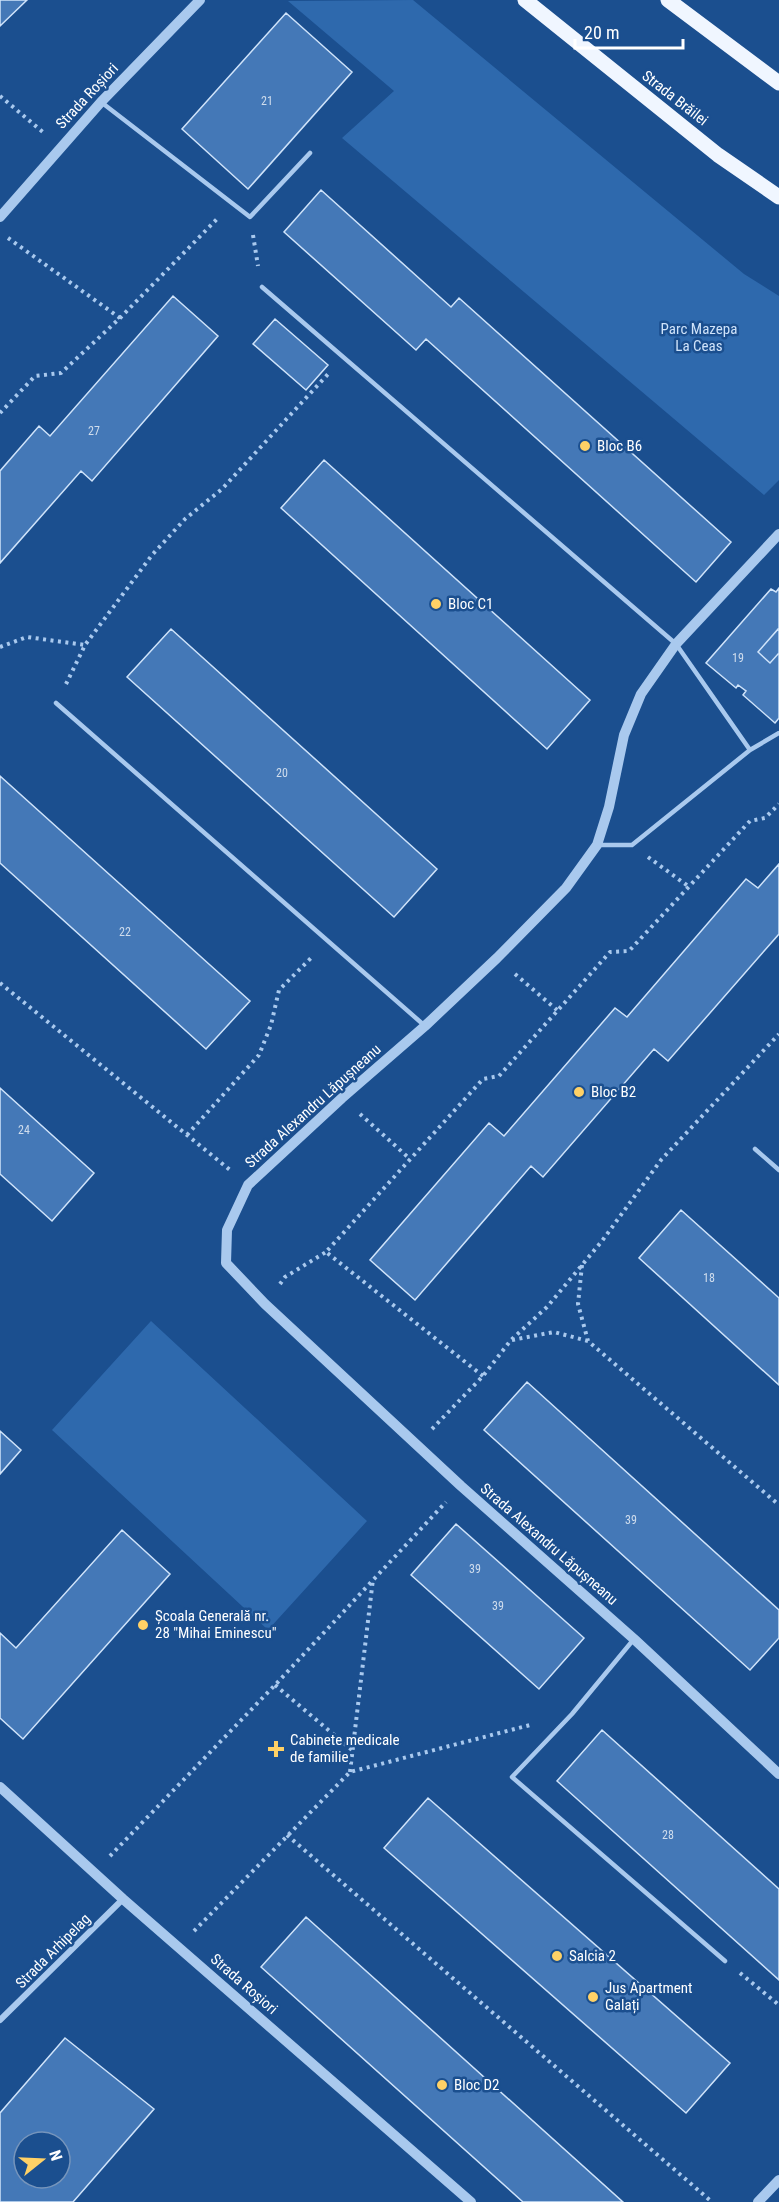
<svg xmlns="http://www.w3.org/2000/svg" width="779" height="2202" font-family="'Roboto Condensed',sans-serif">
	<rect width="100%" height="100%" fill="#1b4f8f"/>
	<path fill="#2e69ad" d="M413,0L744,274L779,296V480L764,495L342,138L394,91L288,1Z
		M151,1321L367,1521L268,1630L52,1430Z"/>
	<path fill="#4478b7" stroke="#cfe3fa" stroke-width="1.5" fill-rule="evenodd" d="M0,0H27L0,26Z
		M286,13L352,72L248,189L182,129Z
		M321,190L451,307L459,298L731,542L696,582L426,339L416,350L284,232Z
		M173,296L218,336L92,481L81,471L0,563V471L39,426L50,436Z
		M275,319L328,365L306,390L253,344Z
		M324,460L590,700L547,749L281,508Z
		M779,588V628L758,652L770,663L779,653V718L775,723L743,695L746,691L738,685L736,688L706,663L771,589L776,592Z
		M779,628V653L770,663L758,652Z
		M171,629L437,869L394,917L127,677Z
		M0,776L250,1001L206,1049L0,863Z
		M779,864V934L668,1061L654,1049L543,1177L531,1166L415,1300L370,1260L489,1123L504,1136L615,1008L627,1017L746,879L758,888Z
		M0,1088L94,1173L52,1221L0,1174Z
		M681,1210L779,1298V1385L639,1258Z
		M527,1382L779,1610V1638L750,1670L484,1430Z
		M0,1431L21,1450L0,1474Z
		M456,1524L584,1638L539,1689L411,1575Z
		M122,1530L170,1574L23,1739L0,1718V1633L16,1648Z
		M602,1730L779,1889V1980L557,1781Z
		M428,1798L730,2063L686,2113L384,1848Z
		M306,1917L623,2202H523L261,1967Z
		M65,2038L154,2109L73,2202H0V2113ZM24,2142H60V2178H24Z"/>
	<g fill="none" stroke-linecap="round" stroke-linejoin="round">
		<path stroke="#a9c9ee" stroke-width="4" stroke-dasharray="3 4.5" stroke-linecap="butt" d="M0,96L44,133
			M253,235L258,266
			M8,238L120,318
			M0,413L35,376L61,373L120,318L217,219
			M0,647L27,637L85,645
			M66,684L85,645L152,555L185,519L222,489L329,373
			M648,857L688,886
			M515,974L557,1010
			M0,983L230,1170
			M360,1114L410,1159
			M187,1135L259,1055L271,1025L279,990L313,956
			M582,1265L578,1304L588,1341
			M280,1284L285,1277L326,1252
			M512,1340L554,1332L588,1341L779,1505
			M483,1376L326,1252L483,1079L499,1076L610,952L629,951L750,821L765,818L779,804
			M432,1429L483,1376L511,1340L547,1307L602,1241L661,1160L779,1034
			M275,1685L352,1750
			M350,1772L373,1579
			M287,1835L712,2202
			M110,1856L275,1685L446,1502
			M194,1931L350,1772L530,1725
			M740,1973L779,2005"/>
		<path stroke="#a9c9ee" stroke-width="4.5" d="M101,102L250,217L310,153
			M262,287L676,644L750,750
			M56,703L425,1026
			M597,845H632L750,750L779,733
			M755,1149L779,1170
			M634,1639L572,1714L512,1777L725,1961"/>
		<path stroke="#a9c9ee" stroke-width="6" d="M0,2020L123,1899"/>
		<path stroke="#a9c9ee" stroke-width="10" d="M0,217L101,102L200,0
			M779,534L676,644L641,694L624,735L609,807L597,845L566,888L497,958L425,1026L342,1098L248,1185L227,1230L226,1263L265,1304L461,1486L634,1639L779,1774
			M0,1787L123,1899L471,2202
			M758,2202L779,2180"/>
		<path stroke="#f0f6ff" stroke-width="15" d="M525,0L718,155L779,197
			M668,0L779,83"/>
	</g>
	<g fill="#ffd166" stroke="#1b4f8f" stroke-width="2">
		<circle cx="585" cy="446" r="6"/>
		<circle cx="436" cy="604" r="6"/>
		<circle cx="579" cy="1092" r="6"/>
		<circle cx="143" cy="1625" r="6"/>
		<path d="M273 1740h6v6h6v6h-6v6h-6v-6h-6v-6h6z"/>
		<circle cx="557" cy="1956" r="6"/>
		<circle cx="593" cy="1997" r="6"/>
		<circle cx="442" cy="2085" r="6"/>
	</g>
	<g text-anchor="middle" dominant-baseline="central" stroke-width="5" stroke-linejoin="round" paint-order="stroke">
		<g font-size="12" fill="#d0dded">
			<text x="267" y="101">21</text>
			<text x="94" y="431">27</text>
			<text x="738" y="658">19</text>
			<text x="282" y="773">20</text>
			<text x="125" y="932">22</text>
			<text x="24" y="1130">24</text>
			<text x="709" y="1278">18</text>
			<text x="631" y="1520">39</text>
			<text x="475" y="1569">39</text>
			<text x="498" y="1606">39</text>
			<text x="668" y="1835">28</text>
		</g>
		<g font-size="15" fill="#fff" stroke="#1b4f8f">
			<text transform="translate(87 96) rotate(-47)">Strada Roșiori</text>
			<text transform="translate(675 98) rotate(38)">Strada Brăilei</text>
			<text transform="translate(313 1106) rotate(-42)">Strada Alexandru Lăpușneanu</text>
			<text transform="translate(549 1544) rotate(41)">Strada Alexandru Lăpușneanu</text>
			<text transform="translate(53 1951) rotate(-45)">Strada Arhipelag</text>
			<text transform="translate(244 1984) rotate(41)">Strada Roșiori</text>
		</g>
		<g font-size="15" fill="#cfe3fa" stroke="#1b4f8f">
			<text x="699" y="329">Parc Mazepa<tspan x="699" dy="17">La Ceas</tspan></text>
		</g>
		<g font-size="15" fill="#fff" stroke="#1b4f8f" text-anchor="start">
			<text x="597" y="446">Bloc B6</text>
			<text x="448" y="604">Bloc C1</text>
			<text x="591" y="1092">Bloc B2</text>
			<text x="155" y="1616">Școala Generală nr.<tspan x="155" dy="17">28 "Mihai Eminescu"</tspan></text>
			<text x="290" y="1740">Cabinete medicale<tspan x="290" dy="17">de familie</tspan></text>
			<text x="569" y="1956">Salcia 2</text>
			<text x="605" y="1988">Jus Apartment<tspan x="605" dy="17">Galați</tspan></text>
			<text x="454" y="2085">Bloc D2</text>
		</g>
	</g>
	<g transform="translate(42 2160) rotate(72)"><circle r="28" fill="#1b4f8f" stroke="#7695bc" stroke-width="1.5"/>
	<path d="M0-4.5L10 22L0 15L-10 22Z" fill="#ffd166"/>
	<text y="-9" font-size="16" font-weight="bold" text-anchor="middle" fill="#ffffff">N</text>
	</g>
	<path d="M575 39v9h108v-9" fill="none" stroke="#ffffff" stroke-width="3"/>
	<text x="584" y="39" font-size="18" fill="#ffffff" stroke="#1b4f8f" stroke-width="4.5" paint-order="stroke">20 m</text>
</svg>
